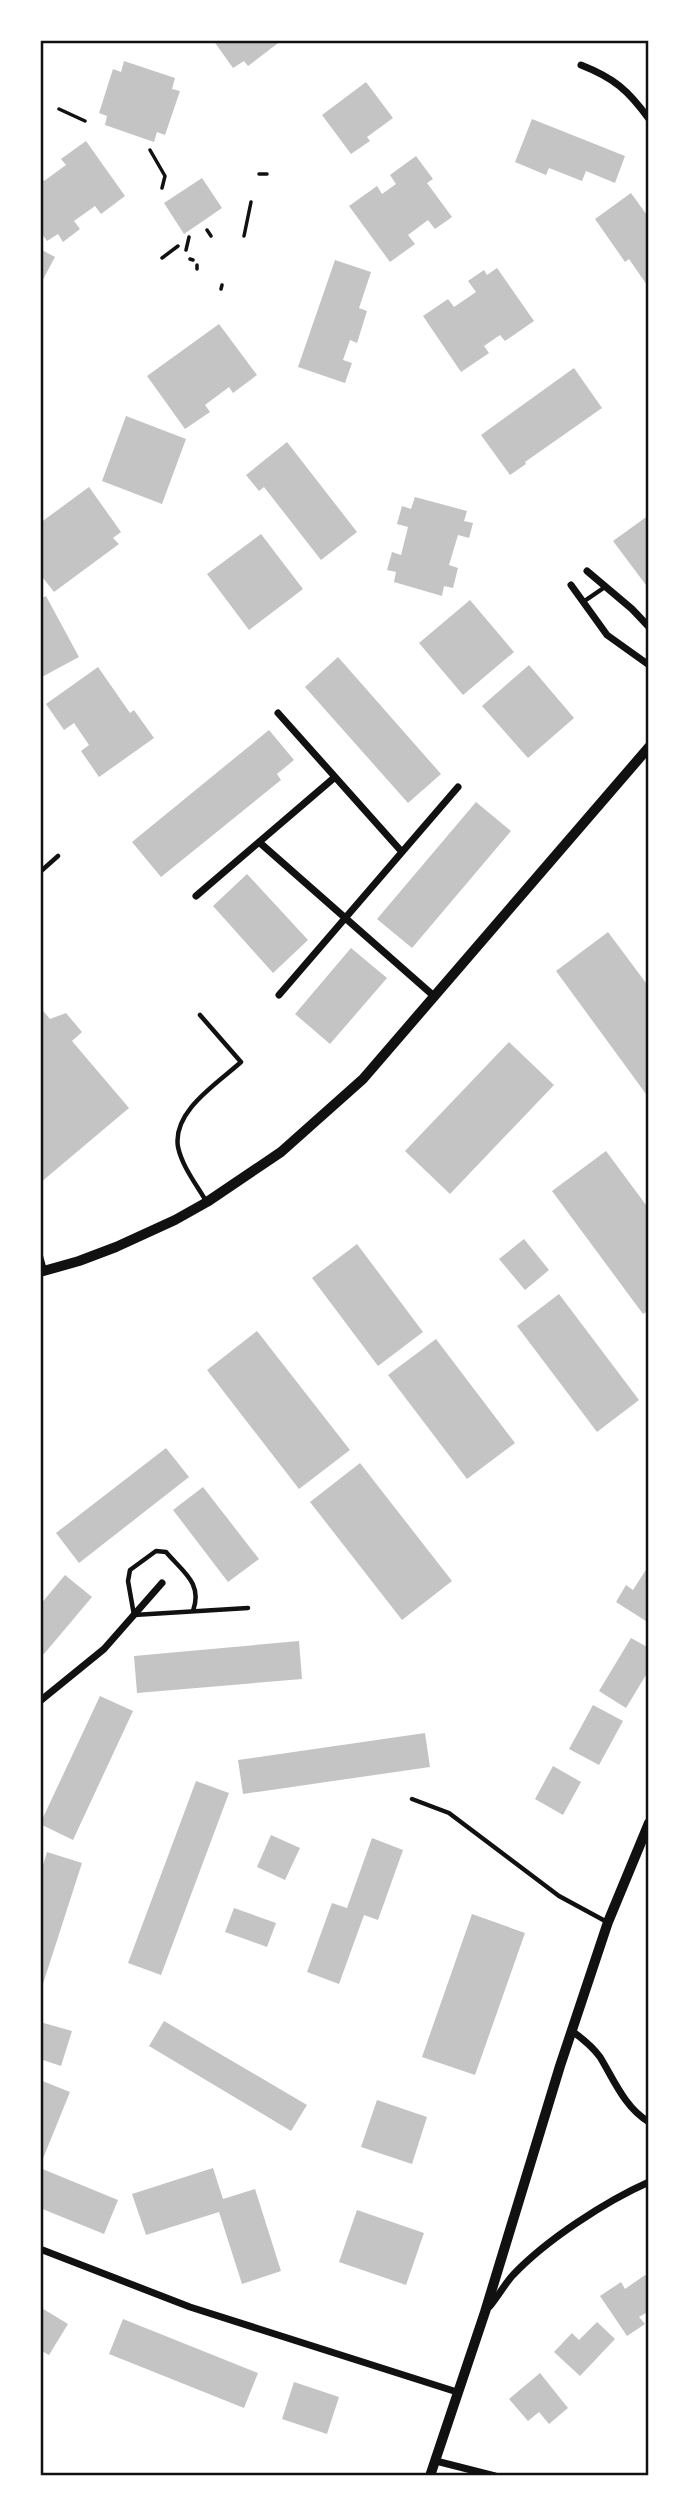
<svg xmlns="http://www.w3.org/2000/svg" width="689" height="2516" font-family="Jost,sans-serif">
	<rect width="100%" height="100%" fill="#fff"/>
	<path fill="#c4c4c4" d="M213,40H282L248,66L244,61L233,68Z
		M124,61L175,78L172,89L180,91L165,135L157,132L154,142L105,125L107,116L99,113L113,69L121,72Z
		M366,82L393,118L367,137L370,141L351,154L322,115Z
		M532,119L625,156L615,183L586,171L582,181L549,168L546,175L515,162Z
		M86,141L125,196L101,214L95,206L74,221L80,229L63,242L58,234L47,241L40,231V175L44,181L66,165L61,159Z
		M416,156L433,179L427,183L452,217L435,229L428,220L408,235L415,244L390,262L349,206L377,186L382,194L396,184L390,175Z
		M202,178L222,208L184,234L164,203Z
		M631,193L649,218V288L629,259L625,262L595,219Z
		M40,249L55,257L40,285Z
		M335,260L371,272L359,308L367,311L357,343L350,340L343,360L352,363L345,383L298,367Z
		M497,268L534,321L505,341L500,335L484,346L489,353L461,372L423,316L448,299L454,307L476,292L468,281L484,270L487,275Z
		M219,324L257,375L233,393L229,387L205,405L210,412L185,429L147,376Z
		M574,368L602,408L525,462L526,464L510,475L481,435Z
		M126,416L186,439L162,504L102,481Z
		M287,442L357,532L321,560L264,487L259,491L246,475Z
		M89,487L121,532L113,538L119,544L54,592L40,574V523Z
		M415,497L467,511L464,521L473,523L469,538L458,535L449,565L458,568L453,588L444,586L442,596L394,582L396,572L387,570L392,552L401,555L408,527L397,524L402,506L411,509Z
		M649,515V589L613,541Z
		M261,534L303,589L249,630L207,574Z
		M46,596L79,657L40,678V599Z
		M470,600L514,652L463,695L419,643Z
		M338,657L441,774L408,803L305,687Z
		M529,665L574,718L528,758L482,706Z
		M98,667L130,713L134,710L154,738L99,777L81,751L89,745L74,723L64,730L46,704Z
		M269,730L294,760L277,774L281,780L161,877L132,842Z
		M476,802L511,831L412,948L377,919Z
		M247,874L308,940L273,973L213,906Z
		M608,932L649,987V1092L646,1094L556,971Z
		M351,948L387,978L330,1044L295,1014Z
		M40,1007L50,1019L66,1013L82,1032L72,1041L129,1108L40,1183Z
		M509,1042L554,1085L450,1194L405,1151Z
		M606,1151L649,1209V1310L643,1314L552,1191Z
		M524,1239L549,1270L525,1290L499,1259Z
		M357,1244L423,1332L378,1366L312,1278Z
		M559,1294L639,1400L597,1432L517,1326Z
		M257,1331L350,1450L299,1489L207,1370Z
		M436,1339L515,1443L467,1479L388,1375Z
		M166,1448L189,1477L79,1563L56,1533Z
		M360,1463L452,1581L402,1620L310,1502Z
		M203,1487L259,1559L228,1582L173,1510Z
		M649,1565V1623L616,1602L626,1585L633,1590Z
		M65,1575L92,1597L44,1654L40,1651V1605Z
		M631,1638L649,1648V1670L626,1708L599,1691Z
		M299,1641L302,1679L137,1693L134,1656Z
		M100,1696L133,1711L73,1840L40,1824Z
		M593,1705L623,1721L599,1765L569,1749Z
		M425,1733L430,1767L243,1794L238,1760Z
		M553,1766L581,1782L563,1815L535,1799Z
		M196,1781L229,1793L161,1975L128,1963Z
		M271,1835L300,1848L285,1880L257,1867Z
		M372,1838L403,1850L378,1920L364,1915L339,1984L307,1972L332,1903L347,1908Z
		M47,1852L82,1863L41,1990L40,1875Z
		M234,1908L276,1923L267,1947L225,1932Z
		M472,1914L525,1933L475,2075L422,2057Z
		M164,2021L307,2105L291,2131L149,2046Z
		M40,2022L72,2031L61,2066L40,2059Z
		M40,2080L70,2092L40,2166Z
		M377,2100L427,2117L412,2164L361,2147Z
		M40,2168L118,2200L104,2234L40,2208Z
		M213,2168L223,2199L255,2189L281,2271L242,2284L219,2212L146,2235L132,2194Z
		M357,2210L424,2233L406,2285L339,2262Z
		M645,2275L649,2280V2311L639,2317L645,2324L627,2336L600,2296L621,2282L625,2289Z
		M40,2307L68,2324L49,2355L40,2350Z
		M123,2319L258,2373L244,2408L109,2354Z
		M597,2322L615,2339L580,2376L554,2352L572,2333L579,2340Z
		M540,2373L568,2408L549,2424L539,2412L528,2421L509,2399Z
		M294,2382L339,2397L327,2434L282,2419Z"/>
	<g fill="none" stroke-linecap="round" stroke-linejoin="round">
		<path stroke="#111" stroke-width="3.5" d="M59,109L85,121
			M150,150L165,176L162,188
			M259,174H267
			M207,230L211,236
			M244,236L251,202
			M186,250L189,237
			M162,258L178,246
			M190,259L193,260
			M197,269V265
			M221,289L222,285"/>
		<path stroke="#111" stroke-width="4.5" d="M583,602L605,587
			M40,872L58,856
			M200,1015L241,1062C218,1083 172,1111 178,1147C182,1166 196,1184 206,1201
			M40,1253L45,1271
			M193,1611C203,1583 183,1572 166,1552L156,1551L130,1570L128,1581L134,1615L248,1608
			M412,1799L449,1813L559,1896L607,1922"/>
		<path stroke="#111" stroke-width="7" d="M581,65C614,78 628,90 649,119
			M587,571L632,609L649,627
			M571,585L607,635L649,665
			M278,713L402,852
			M259,842L435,997
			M196,896L335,777
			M279,995L458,787
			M40,1701L104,1649L162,1583
			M572,2031C583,2039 592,2046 600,2057C614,2080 625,2108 649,2122
			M40,2249L190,2307L457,2392
			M490,2306C498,2296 505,2284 513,2275C546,2240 606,2201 649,2182
			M436,2461L495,2476"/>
		<path stroke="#111" stroke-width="10" d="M40,1272L79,1261L116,1247L175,1220L207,1202L281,1152L363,1079L649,747
			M430,2476L485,2312L560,2066L608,1922L649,1823"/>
	</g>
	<rect width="689" height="2516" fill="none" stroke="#ffffff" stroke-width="84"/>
	<rect x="42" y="42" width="605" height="2432" fill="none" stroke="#111" stroke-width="2.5"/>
</svg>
